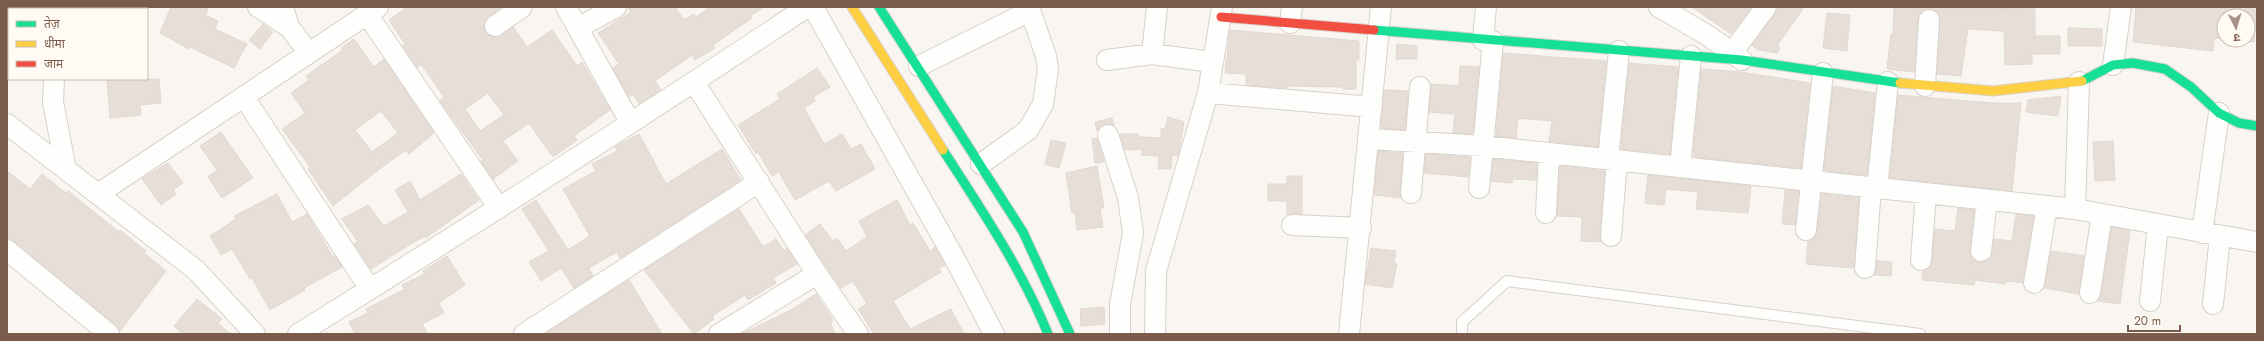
<svg xmlns="http://www.w3.org/2000/svg" width="2264" height="341" font-family="Jost,'Noto Sans Devanagari',sans-serif">
	<rect width="100%" height="100%" fill="#f9f5f0"/>
	<path fill="#e6ded7" stroke="#e3d8d1" fill-rule="evenodd" d="M171,7H209L205,15L218,21L215,29L247,44L234,68L190,47L189,49L160,33Z
		M407,7H499L500,8L485,21L484,27L486,33L496,37L513,27L527,47L552,30L577,66L582,62L610,110L574,136L577,140L553,157L529,123L503,141L518,161L493,179L481,161L483,160L440,101L444,97L421,64L417,67L403,46L405,44L389,20ZM488,93L504,115L480,131L465,109Z
		M627,7H675L684,20L694,14L696,17L710,7H764L750,16L752,18L713,45L715,48L695,60L692,55L655,81L661,90L639,104L633,94L629,97L613,68L619,64L598,33L631,12Z
		M1692,7H1752L1731,34Z
		M1777,7H1804L1777,46L1780,48L1777,53L1758,50L1752,45L1775,14Z
		M1894,7L2035,9V36H2060V54H2032V64L2005,65L2004,31L1968,29L1961,76L1937,74L1940,20L1936,11L1929,9L1920,13L1918,19L1914,72L1887,69L1891,34H1893Z
		M2136,7H2257L2254,42L2237,40H2248V16H2224V39L2214,38L2213,51L2133,42Z
		M1827,13L1850,15L1847,51L1823,48Z
		M263,24L273,32L260,49L249,40Z
		M2068,28L2102,29V46H2068Z
		M1230,30L1359,41V60H1356V89H1343V87L1287,86V88L1246,85V74L1225,73Z
		M354,39L374,67L384,59L434,133L409,154L406,150L382,167L333,206L308,169L310,167L282,129L305,113L291,93L309,80L306,76L343,50L341,48ZM381,111L398,133L372,152L355,130Z
		M1397,44L1417,46V59H1396Z
		M1503,53L1606,61L1598,147L1549,141L1552,121L1518,118L1516,138L1496,136Z
		M1629,63L1678,67L1670,154L1621,149Z
		M1460,66L1479,67L1473,134L1453,133L1455,114L1429,112L1431,84L1459,86Z
		M817,68L830,87L813,97L815,101L804,108L824,144L842,134L851,149L861,144L875,169L836,191L829,181L795,200L779,172L772,176L758,152L756,154L738,125L780,99L777,94Z
		M1701,69L1741,72L1810,83L1801,168L1693,157Z
		M107,79H159L161,103L140,105L141,115L110,118Z
		M1833,86L1875,93L1867,175L1824,171Z
		M1384,90L1408,91L1405,130L1381,128Z
		M1898,95L1992,103H2021L2012,191L1890,178Z
		M2061,96L2058,116L2026,112L2028,100Z
		M1168,117L1184,122L1178,156L1172,155L1171,169H1158L1159,156L1141,155L1142,149L1125,150L1120,134H1138V137L1161,138V129H1165Z
		M1112,118L1114,126L1104,124L1097,131L1095,122Z
		M221,132L253,178L222,198L208,177L217,170L200,146Z
		M639,134L666,184L722,149L741,180L620,258L617,252L589,268L593,276L574,288L561,268L541,281L529,262L549,251L522,209L536,200L568,250L590,236L563,189L596,171L592,164L617,151L615,147Z
		M1097,138L1104,162L1095,163L1092,139Z
		M1051,140L1066,143L1059,168L1045,164Z
		M2113,141L2115,180L2095,181L2093,142Z
		M1378,151L1403,153L1400,192L1401,198L1374,195Z
		M1426,154L1470,157L1468,177L1424,173Z
		M1493,159L1537,163L1536,180L1513,179L1512,183L1491,181Z
		M168,163L183,183L173,190L176,194L161,205L142,179Z
		M1097,166L1104,208H1100L1103,227L1077,230L1075,212L1072,213L1066,173Z
		M1560,166L1605,171L1600,235L1602,242L1581,241L1582,217L1557,216Z
		M7,171L30,189L42,174L66,193L68,191L119,232L120,230L146,251L144,253L166,271L120,331L116,325L14,241L7,239Z
		M461,174L479,200L426,238L425,236L409,245L371,269L354,244L358,242L342,219L368,205L384,226L408,212L395,190L410,181L420,200Z
		M1648,175L1751,186L1748,213L1696,209L1698,192L1666,189L1664,205L1645,203Z
		M1287,176H1302V214L1287,215V201H1268V184H1287Z
		M1785,190L1799,191L1795,225L1782,224Z
		M277,194L292,222L307,214L333,257L335,256L342,267L304,288L305,290L270,310L252,278L250,279L232,249L221,255L210,236L236,219L234,216Z
		M1822,194L1859,198L1854,268L1806,264L1808,241L1815,237L1817,231Z
		M897,200L910,225L913,223L930,251L935,247L945,265L939,268L941,272L893,301L910,329L951,309L964,334H874L858,309L867,304L853,281L841,288L805,235L820,224L833,241L837,238L846,251L867,237L859,221Z
		M1958,208L1974,210L1970,250L1974,260L1980,262L1990,258L1994,239L2012,241L2016,214L2034,216L2023,283L2006,281L2005,284L1975,280L1974,285L1922,280L1923,271L1930,267L1932,261L1935,229L1955,231Z
		M739,209L763,247L776,239L784,251L787,248L797,264L773,278L776,283L748,300L745,295L712,316L714,319L694,334L644,270Z
		M2112,227L2130,231L2120,304L2098,301L2101,295Z
		M1371,248L1396,251L1394,263L1397,264L1392,288L1365,284Z
		M2051,251L2084,256L2079,294L2044,288Z
		M447,256L465,285L439,303L444,313L422,324L428,334H355L349,322L368,313L366,309L405,289L402,285L425,274L423,271Z
		M1877,261L1892,262L1891,276L1874,275Z
		M629,280L662,334H545Z
		M816,294L833,320L830,322L835,334H741L791,310Z
		M197,299L222,319L218,323L230,334H183L174,326Z
		M1104,307L1105,324L1081,326L1080,309Z"/>
	<g fill="none" stroke-linecap="round" stroke-linejoin="round">
		<defs>
			<path id="lane" d="M1462,334V322L1507,281L1920,334"/>
			<path id="street" d="M47,7V9
				M258,7L289,27
				M283,7L289,27L309,53
				M566,7L630,122
				M813,7L956,261L994,334
				M1659,7L1707,35L1742,60
				M367,14L499,208
				M1290,23L1292,7
				M495,26L522,7
				M578,28L616,7
				M1483,40L1486,7
				M1732,53L1766,7
				M1152,54L1157,7
				M1107,60L1152,54L1212,62
				M2113,65L2121,7
				M919,66L1030,11
				M54,79L53,102L66,170
				M694,82L817,274L858,334
				M1925,86L1929,20
				M1208,93L1372,107
				M244,97L370,289
				M7,124L196,270L255,334
				M1108,135L1128,198L1133,233L1120,304V334
				M1370,139L1483,146L2075,209L2257,242
				M1608,159L1619,51
				M981,164L1028,130L1043,104L1048,69L1046,56L1029,7
				M1680,167L1691,56
				M1479,188L1493,41
				M1877,188L1888,82
				M1411,193L1420,87
				M98,194L378,7
				M2075,209L2079,82
				M1546,213L1549,153
				M1292,225L1361,228
				M1806,230L1823,73
				M2202,233L2219,113
				M1611,236L1617,160
				M7,250L109,334
				M1981,251L1987,200
				M1921,260L1926,193
				M1865,268L1871,187
				M2034,283L2047,206
				M2090,293L2102,214
				M2150,301L2158,225
				M2213,304L2220,236
				M298,334C469,228 639,119 807,7
				M524,334L759,182
				M719,334L817,274
				M1155,334L1156,271L1208,93L1222,7
				M1349,334L1381,7"/>
			<path id="fast" d="M879,7L1023,232L1070,334
				M1374,30L1742,60L1900,83
				M2082,81L2113,65L2133,63L2165,69L2191,87L2219,113L2239,123L2257,126
				M943,150C981,209 1021,268 1048,334"/>
			<path id="slow" d="M852,7L943,150
				M1900,83L1993,91L2082,81"/>
			<path id="jam" d="M1221,17L1374,30"/>
		</defs>
		<use href="#lane" stroke="#d7d1cb" stroke-width="12"/>
		<use href="#street" stroke="#d7d1cb" stroke-width="22"/>
		<use href="#fast" stroke="#d9d2cb" stroke-width="11"/>
		<use href="#slow" stroke="#d9d2cb" stroke-width="11"/>
		<use href="#jam" stroke="#d9d2cb" stroke-width="11"/>
		<use href="#lane" stroke="#fefefd" stroke-width="10"/>
		<use href="#street" stroke="#fefefd" stroke-width="20"/>
		<use href="#fast" stroke="#16e098" stroke-width="9"/>
		<use href="#slow" stroke="#ffcf43" stroke-width="9"/>
		<use href="#jam" stroke="#f24e42" stroke-width="9"/>
	</g>
	<rect width="2264" height="341" fill="none" stroke="#7b5c4c" stroke-width="16"/>
	<rect x="8" y="8" width="140" height="72" fill="#fffaf3" stroke="#cabbb0"/>
	<rect x="16" y="21" width="20" height="6" fill="#16e098" stroke="#cabbb0"/>
	<text x="44" y="28" font-size="12" fill="#7b5c4c">तेज़</text>
	<rect x="16" y="41" width="20" height="6" fill="#ffcf43" stroke="#cabbb0"/>
	<text x="44" y="48" font-size="12" fill="#7b5c4c">धीमा</text>
	<rect x="16" y="61" width="20" height="6" fill="#f24e42" stroke="#cabbb0"/>
	<text x="44" y="68" font-size="12" fill="#7b5c4c">जाम</text>
	<g transform="translate(2236 28) rotate(175)"><circle r="19" fill="#fffaf3" stroke="#cabbb0"/>
	<path d="M0-3L7 15L0 10L-7 15Z" fill="#a79285"/>
	<text y="-6" font-size="11" font-weight="bold" text-anchor="middle" fill="#7b5c4c">उ</text>
	</g>
	<path d="M2128 325v6h52v-6" fill="none" stroke="#7b5c4c" stroke-width="2"/>
	<text x="2134" y="325" font-size="12" fill="#7b5c4c" stroke="#fffaf3" stroke-width="3" paint-order="stroke">20 m</text>
</svg>
